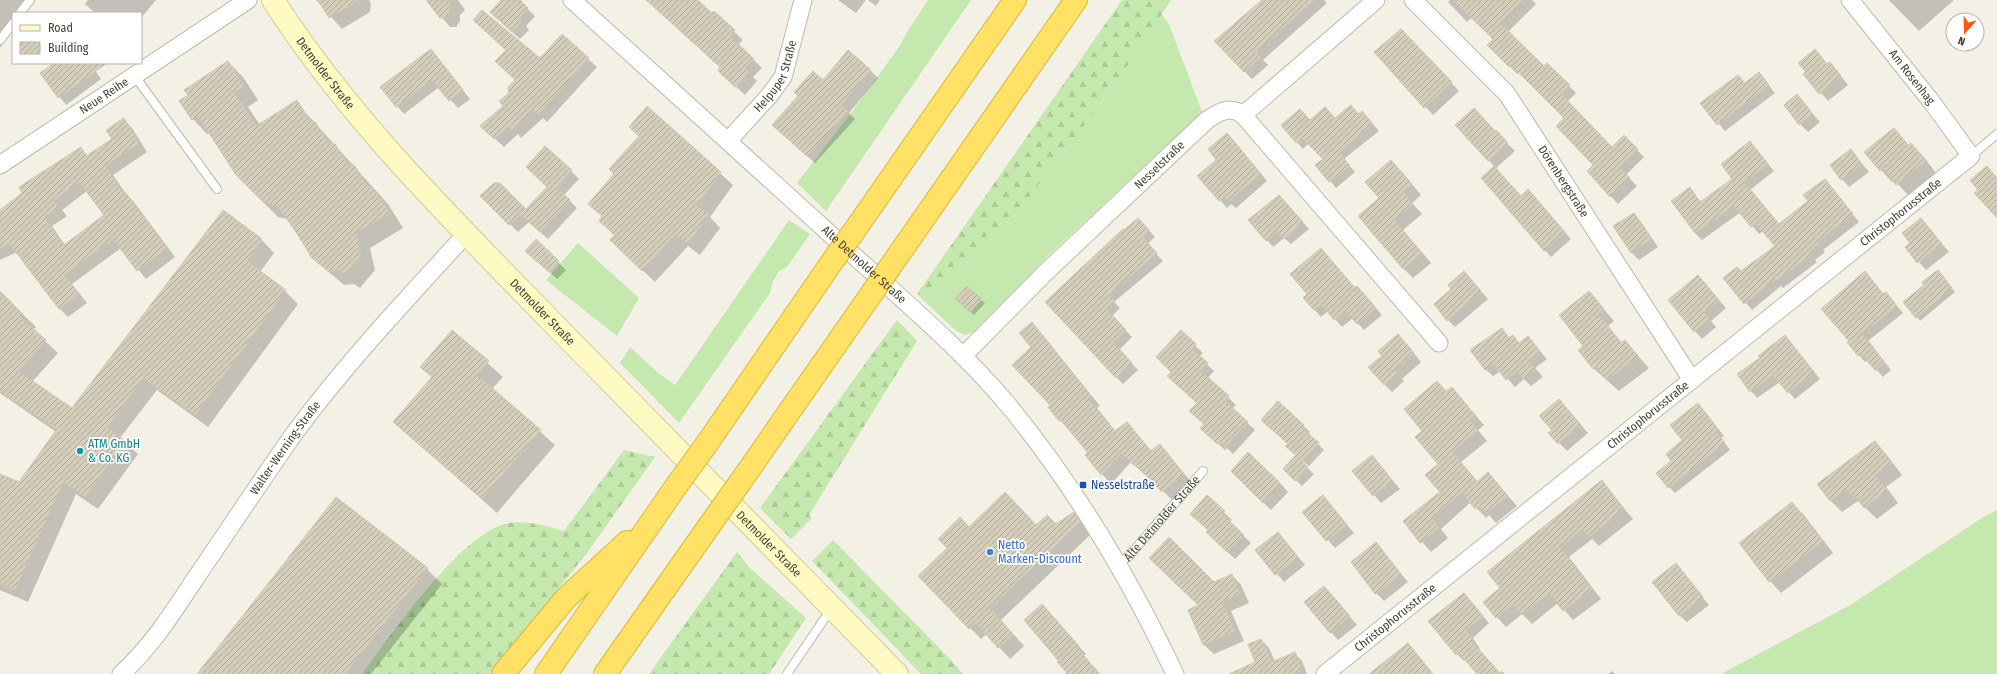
<svg xmlns="http://www.w3.org/2000/svg" width="1997" height="674" font-family="'Fira Sans Condensed',sans-serif">
	<defs>
		<pattern id="forest-firs" width="22" height="20" patternUnits="userSpaceOnUse"><rect width="22" height="20" fill="#c5e8ae"/><path d="M5 1l3.5 6h-7zM16 11l3.5 6h-7z" fill="#abc896"/></pattern>
		<pattern id="building-hatch" width="6" height="6" patternUnits="userSpaceOnUse"><rect width="6" height="6" fill="#d4cebb"/><path d="M-1 1l2-2M0 6l6-6M5 7l2-2" fill="none" stroke="#aea999"/></pattern>
	</defs>
	<rect width="100%" height="100%" fill="#f3f1e5"/>
	<path fill="#c5e8ae" d="M928,0H971L826,211L797,183L851,113L899,47L907,32Z
		M1161,14L1169,24L1202,112L1050,254L973,332L965,335L955,330L917,294L932,299L1018,211L1075,138L1122,74Z
		M789,220L810,234L787,267L779,271L773,281L770,293L679,423L620,363L630,347L657,372L675,385Z
		M578,243L639,298L617,336L546,280Z
		M1997,510V674H1721L1852,604L1982,518Z"/>
	<path fill="url(#forest-firs)" d="M1122,0H1171L1122,74L1075,138L1018,211L932,299L917,294Z
		M897,320L917,341L809,515L812,518L791,539L760,508Z
		M624,450L655,457L587,553L490,674H362C391,635 459,536 505,524C524,519 546,526 564,531Z
		M833,540L952,661L963,674H921L812,561Z
		M737,552L751,569L806,618L769,674H649Z"/>
	<path fill="#0003" fill-rule="evenodd" d="M0,0H36L26,13H13V31L0,48Z
		M88,0H156L141,18V13H95L85,4Z
		M316,0H369L371,4L370,12L342,29Z
		M427,0H458L465,10L460,15V21L456,27H450Z
		M503,0H518L535,16L526,26L529,30L520,39L499,20Z
		M647,0H697L712,14L714,13L743,40L738,45L762,68L753,77L757,81L745,95L728,79L721,68Z
		M838,0H866L856,13Z
		M868,0H880L876,6Z
		M1263,0H1324L1327,3L1263,60L1268,65L1252,79L1215,41Z
		M1450,0H1532L1536,4L1508,32L1544,68L1547,64L1576,93L1567,102L1612,148L1624,137L1644,157L1626,175L1637,186L1618,204L1588,171L1594,165L1566,118L1519,72L1517,74L1489,45L1495,39L1472,17L1467,22L1448,2Z
		M1889,0H1954L1919,31Z
		M1408,38L1459,91L1433,115L1375,52Z
		M431,50L470,99L458,108L439,87L404,114L382,88Z
		M1815,50L1828,65L1837,71L1848,85L1828,101L1805,74L1807,72Z
		M540,59H588L597,67L547,122L543,118L521,138L518,134L504,147L490,134L510,93Z
		M228,62L243,77L258,100L248,107L260,125L296,102L388,204L403,228L370,248L375,270L360,288L354,284L344,285L311,257L288,219L278,217L263,202L210,132L207,134L193,119Z
		M56,63H90L101,79L66,105L41,73Z
		M870,70L878,78L849,113L855,119L815,163L781,133L799,96L823,82Z
		M1759,73L1775,93L1725,131L1702,103L1738,76L1745,83Z
		M1797,96L1820,122L1808,132L1800,124Z
		M1351,106L1359,115L1362,112L1379,131L1344,159L1355,172L1336,188L1317,165L1324,160L1309,143L1303,149L1282,126L1300,110L1310,121L1335,119Z
		M647,107L733,185L710,217L720,228L700,255L688,246L655,282L611,240L615,236L600,221L603,217L589,204L615,174L640,137Z
		M1474,110L1515,151L1495,169L1521,197L1528,191L1571,239L1551,257L1483,178L1495,167L1456,126Z
		M124,120L132,128L147,152L113,175L126,194L134,202L175,257L146,279L121,248L72,284L87,303L68,317L60,309L17,252L0,260V211L80,148L88,156L114,139ZM87,191L105,215L65,245L52,226L67,216L62,210Z
		M1894,129L1909,146L1911,144L1923,156L1936,173L1908,195L1894,180L1892,182L1881,170Z
		M1234,141L1267,181L1236,208L1231,204L1227,208L1199,176L1218,160Z
		M1750,142L1774,171L1750,190L1780,225L1809,202L1825,180L1859,222L1823,250L1825,252L1815,260L1817,262L1783,288L1781,286L1752,310L1725,278L1742,272L1776,247L1763,231L1759,234L1741,212L1702,240L1695,233L1690,189L1701,202L1733,179Z
		M1851,150L1869,172L1849,187L1842,179Z
		M571,171L579,179L564,195L577,208L548,239L529,222L518,232L482,196L526,210Z
		M1401,171L1421,195L1412,203L1422,214L1403,230L1431,263L1413,278L1403,268L1380,198Z
		M1279,196L1309,229L1291,244L1284,238L1273,247L1250,221Z
		M224,211L262,240L274,253L260,272L285,291L298,304L208,427L157,390L120,438L138,454L98,509L76,494L28,602L0,590V483H19L56,432L0,393V292L36,327L33,330L58,353L32,382L72,410Z
		M1634,214L1641,222L1658,247L1639,260L1632,253Z
		M1921,219L1949,252L1926,270L1906,247L1911,243Z
		M1145,226L1155,237L1147,244L1163,261L1114,302L1120,308L1112,316L1132,337L1119,350L1138,370L1123,384L1046,302Z
		M536,240L566,270L557,279L534,258Z
		M1321,249L1356,289L1364,294L1382,315L1364,330L1353,318L1342,327L1328,311L1321,317L1304,298L1309,295Z
		M1464,272L1488,299L1455,327L1448,320L1452,290Z
		M1941,275L1955,292L1920,321L1917,317L1925,285Z
		M1698,277L1726,308L1711,321L1716,327L1702,339L1695,331Z
		M1871,279L1884,295L1886,293L1903,313L1868,341L1891,370L1883,377L1868,360L1865,362L1859,355Z
		M1589,292L1614,321L1608,326L1622,343L1625,341L1649,368L1619,391L1593,368L1585,346Z
		M981,300L985,303L974,315L960,302Z
		M1502,330L1510,339L1513,337L1520,344L1528,337L1547,359L1535,368L1543,377L1531,386L1524,379L1515,387L1501,371L1493,376L1485,369Z
		M452,331L503,377L492,389L555,445L497,513L395,422L433,378L421,367Z
		M1181,332L1203,353L1199,357L1214,371L1208,378L1236,405L1232,409L1255,430L1233,454L1227,448L1225,450L1209,436L1198,403L1172,372Z
		M1041,333L1100,406L1097,408L1116,432L1127,423L1152,452L1160,445L1193,484L1172,500L1146,474L1145,475L1131,462L1111,484L1102,474L1089,453L1060,420L1051,406L1033,347Z
		M1406,343L1421,362L1402,379L1404,381L1392,392L1384,384L1383,356Z
		M1791,344L1820,379L1795,399L1780,382L1757,398L1751,391Z
		M1437,382L1447,392L1452,388L1484,425L1478,430L1487,441L1461,462L1478,482L1488,473L1517,506L1496,523L1489,515L1486,518L1471,502L1441,529L1448,538L1431,552L1404,521L1441,492L1439,464L1424,431Z
		M1278,402L1310,432L1308,434L1324,450L1309,466L1303,461L1301,462L1314,474L1302,486L1284,469L1297,456L1287,446L1289,444Z
		M1566,408L1588,433L1567,451L1550,433Z
		M1704,411L1724,436L1721,438L1730,450L1675,493L1669,487L1673,461L1684,440Z
		M1875,442L1886,454L1902,475L1886,487L1898,503L1877,519L1858,501L1842,512L1831,501L1819,484Z
		M1372,456L1400,489L1381,503L1354,471Z
		M1602,482L1633,519L1599,546L1592,539L1569,557L1601,599L1573,620L1558,603L1532,624L1522,614L1506,627L1497,617L1502,588Z
		M1281,484L1288,492L1271,510L1248,488Z
		M1323,496L1354,533L1335,548L1304,512Z
		M1208,497L1232,520L1229,522L1251,543L1235,559L1215,540L1209,530Z
		M1792,503L1804,515L1833,553L1781,593L1770,581L1741,544Z
		M1074,514L1085,525L1091,534L1001,620L1024,646L1010,659L987,634L981,639L919,576L969,528L1056,525Z
		M1278,533L1305,565L1284,582L1257,550Z
		M1376,544L1408,582L1384,601L1376,593Z
		M1676,565L1709,605L1687,622L1679,615Z
		M427,569L442,584L371,674H198Z
		M1232,575L1241,585L1249,603L1231,611L1244,641L1214,654L1204,645L1189,611L1200,605L1214,583Z
		M1324,587L1357,625L1338,640L1331,632Z
		M1464,594L1489,623L1473,638L1480,649L1478,650L1499,673L1502,671L1505,674H1478L1466,660L1464,661L1457,654Z
		M1049,613L1086,654L1084,656L1099,674H1065L1067,672L1025,620Z
		M1261,640L1269,648L1275,662L1294,653L1302,661L1307,674H1231L1256,663Z
		M1612,671L1615,674H1608Z"/>
	<path fill="url(#building-hatch)" stroke="#cfc7ae" fill-rule="evenodd" d="M318,0H359L329,18Z
		M426,0H450L449,14L447,17L440,18Z
		M501,0H520L528,8L519,18L522,21L512,32L490,12Z
		M646,0H698L712,13L714,11L735,30L730,36L754,59L745,68L749,72L735,87L718,71L720,67Z
		M1262,0H1314L1256,52L1261,57L1244,72L1214,41Z
		M1453,0H1525L1501,24L1544,66L1547,63L1570,85L1561,94L1612,147L1624,135L1638,149L1619,167L1630,178L1610,197L1587,171L1593,165L1556,126L1564,118L1511,65L1509,67L1487,45L1493,39Z
		M482,10L540,58L562,34L589,58L538,114L534,110L512,130L509,126L494,139L480,126L503,106L499,101L509,93L508,87L515,80L495,61L506,50L473,20Z
		M1401,29L1452,82L1424,108L1374,52Z
		M431,49L463,90L449,101L432,80L396,107L380,87Z
		M1815,49L1827,64L1830,62L1841,76L1819,94L1803,74L1806,72L1798,63Z
		M848,50L871,70L841,105L848,111L807,156L772,125L798,96L794,92L813,71L823,80Z
		M228,61L244,86L234,92L256,126L297,100L309,120L315,122L329,144H335L348,165H354L368,187L373,188L390,213L356,233L361,255L345,274L339,270L328,271L311,257L304,244L278,206L263,202L236,175L198,116L192,120L179,101L188,95L184,90Z
		M54,63H107L58,98L40,73Z
		M1759,72L1769,85L1717,125L1700,103L1738,75L1745,83Z
		M1797,94L1813,114L1799,125L1784,105Z
		M1351,105L1358,114L1362,111L1373,124L1339,152L1350,166L1329,182L1315,165L1323,159L1302,138L1296,143L1281,125L1300,109L1310,120L1325,107L1335,118Z
		M647,106L721,172L697,205L709,215L688,243L675,235L642,271L610,240L615,235L599,221L602,216L588,204L614,174L609,169L639,136L629,127Z
		M1474,108L1495,131L1496,130L1508,143L1488,161L1455,125Z
		M124,118L139,143L105,166L124,194L126,193L167,248L137,271L113,239L64,275L79,294L59,309L9,243L0,249V210L22,193L19,187L81,147L86,156L112,139L106,130ZM79,182L104,215L64,245L44,217L59,207L54,201Z
		M1894,128L1908,145L1911,143L1926,161L1896,185L1884,168L1880,171L1864,152Z
		M1227,133L1261,174L1228,202L1224,197L1219,201L1197,176L1216,160L1208,149Z
		M1750,141L1768,164L1744,182L1779,224L1808,201L1803,195L1825,179L1853,214L1817,242L1819,244L1809,252L1811,255L1775,281L1774,280L1744,304L1723,278L1737,267L1741,271L1775,246L1756,224L1751,227L1734,206L1695,233L1671,201L1690,187L1700,202L1732,179L1721,164Z
		M545,146L572,170L556,188L570,200L540,232L521,215L509,225L480,196L494,183H500L526,209L547,187L526,167Z
		M1851,149L1862,164L1841,180L1830,165Z
		M1391,160L1412,184L1403,192L1413,204L1394,220L1422,253L1403,269L1358,216L1379,198L1365,182Z
		M1494,166L1521,196L1528,189L1565,232L1544,251L1481,178Z
		M1987,166L1997,178V218L1974,193L1978,190L1970,180Z
		M1279,195L1303,222L1284,239L1278,231L1266,241L1248,220Z
		M223,210L262,239L247,261L286,290L195,415L143,378L107,427L125,441L85,497L63,482L15,590L0,583V474L19,482L57,429L0,391V291L23,314L20,317L46,340L18,371L72,408Z
		M1634,213L1652,239L1631,253L1613,226Z
		M1138,218L1149,230L1142,237L1157,253L1109,295L1114,301L1106,308L1126,330L1113,342L1132,363L1116,378L1045,302L1123,229L1124,230Z
		M1921,218L1942,244L1917,263L1905,247L1910,243L1902,233Z
		M536,239L559,261L549,272L525,251Z
		M1321,248L1355,288L1357,286L1376,308L1357,324L1345,311L1334,320L1321,304L1314,310L1303,298L1307,294L1290,274Z
		M1938,270L1952,288L1916,318L1903,302L1924,285L1922,282Z
		M1464,271L1481,291L1447,321L1434,304L1451,289L1448,285Z
		M1865,271L1883,294L1886,292L1897,306L1863,334L1885,363L1876,371L1861,354L1858,356L1847,342L1849,341L1821,309Z
		M1698,275L1719,300L1704,312L1709,319L1694,332L1668,300Z
		M967,286L982,299L970,312L955,299Z
		M1589,291L1604,309L1598,314L1621,343L1625,340L1638,356L1607,380L1596,366L1593,369L1578,350L1583,346L1559,315Z
		M1032,322L1091,396L1088,398L1115,431L1127,422L1151,451L1160,444L1184,474L1162,492L1136,465L1135,466L1121,454L1101,475L1085,455L1088,453L1061,420L1059,421L1048,407L1050,405L1012,365L1031,347L1019,333Z
		M1502,328L1509,338L1513,335L1519,343L1528,336L1540,351L1528,360L1536,369L1523,379L1517,371L1506,380L1493,363L1485,370L1470,350Z
		M452,330L489,361L477,375L541,430L482,499L393,422L432,377L420,367Z
		M1181,330L1196,344L1192,349L1208,363L1201,371L1229,396L1225,401L1248,422L1225,447L1219,442L1217,444L1200,428L1204,424L1189,411L1197,403L1167,376L1171,372L1156,357Z
		M1398,334L1414,353L1395,370L1398,373L1384,385L1368,367L1382,356L1378,351Z
		M1785,335L1814,372L1788,393L1773,375L1750,392L1737,374L1760,358L1758,356Z
		M1437,381L1446,391L1452,387L1475,415L1469,420L1478,430L1452,452L1477,482L1488,472L1508,496L1486,513L1479,506L1475,509L1462,492L1432,519L1439,528L1420,543L1403,521L1440,492L1425,475L1438,464L1415,437L1422,431L1404,409Z
		M1559,399L1581,425L1558,444L1548,433L1552,430L1539,416Z
		M1278,401L1304,425L1302,428L1319,443L1302,461L1298,457L1308,467L1295,481L1283,469L1296,455L1285,446L1288,444L1261,420Z
		M1698,403L1718,429L1715,431L1725,443L1668,488L1656,473L1671,461L1666,454L1682,440L1670,425Z
		M1875,441L1892,463L1875,475L1887,491L1864,508L1853,492L1850,494L1847,489L1830,501L1817,484Z
		M1248,452L1281,484L1263,503L1231,471Z
		M1372,455L1393,481L1373,496L1352,471Z
		M1602,480L1624,509L1589,537L1583,529L1560,547L1592,589L1563,611L1549,593L1522,615L1513,604L1496,618L1483,602L1500,588L1487,572Z
		M1005,492L1036,525L1047,515L1056,524L1074,512L1080,522L990,608L1013,635L998,648L976,623L969,629L918,576L947,548L938,539L960,517L969,527Z
		M1207,495L1225,511L1222,514L1244,535L1227,552L1206,532L1208,530L1190,514Z
		M1323,495L1347,525L1326,541L1302,512Z
		M336,497L428,568L345,674H197Z
		M1792,502L1823,541L1769,582L1739,543Z
		M1278,532L1298,557L1275,575L1255,550Z
		M1169,537L1214,582L1232,574L1240,594L1222,601L1235,631L1203,645L1188,610L1198,605L1149,558Z
		M1376,542L1401,574L1375,594L1351,562Z
		M1676,563L1703,597L1679,616L1652,582Z
		M1324,586L1350,616L1330,633L1304,602Z
		M1464,593L1483,616L1466,630L1473,641L1472,642L1501,674H1477L1459,653L1456,655L1428,621Z
		M1042,604L1079,646L1077,648L1100,674H1068L1057,662L1059,661L1024,620Z
		M1261,639L1272,662L1295,652L1300,664V671L1293,674H1229L1255,662L1248,644Z
		M1408,643L1433,674H1369Z"/>
	<g fill="none" stroke-linecap="round" stroke-linejoin="round">
		<defs>
			<g id="lane">
				<path d="M20,13L30,0"/>
				<path d="M0,40L13,23"/>
				<path d="M134,75L217,189"/>
				<path d="M1971,156L1997,134"/>
				<path id="s1" d="M1118,563L1128,557L1203,471"/>
				<path d="M787,674L831,609"/>
			</g>
			<g id="street">
				<path id="s2" d="M572,0C665,84 758,168 851,253C905,302 962,350 1009,406C1076,488 1130,579 1175,674"/>
				<path id="s3" d="M1413,0L1507,94L1692,380"/>
				<path d="M1243,115L1376,0"/>
				<path id="s4" d="M728,141L769,96L783,77L803,0"/>
				<path id="s5" d="M0,165L248,0"/>
				<path id="s6" d="M963,356L1045,273L1207,120C1219,112 1230,105 1243,115L1439,343"/>
				<path id="s7" d="M121,674C152,646 174,611 197,576C230,528 262,479 296,431C348,361 408,298 466,234"/>
				<path id="s8" d="M1325,674L1971,156L1931,101L1850,0"/>
			</g>
			<g id="secondary">
				<path id="s9" d="M273,0C350,120 452,219 551,321C666,439 781,557 897,674"/>
			</g>
			<path id="highway" d="M852,234L1015,0
				M890,267L1076,0
				M706,445L834,259
				M741,481L872,293
				M503,674L566,598L627,542
				M546,674L677,485
				M605,674L709,526"/>
		</defs>
		<use href="#lane" stroke="#bebaa8" stroke-width="10"/>
		<use href="#street" stroke="#bebaa8" stroke-width="19"/>
		<use href="#secondary" stroke="#d3cb95" stroke-width="24"/>
		<use href="#highway" stroke="#deb734" stroke-width="24"/>
		<use href="#lane" stroke="#fff" stroke-width="8"/>
		<use href="#street" stroke="#fff" stroke-width="17"/>
		<use href="#secondary" stroke="#fff9c3" stroke-width="22"/>
		<use href="#highway" stroke="#fee165" stroke-width="22"/>
		<defs>
			<path id="highway-bridge" d="M834,259L852,234
				M872,293L890,267
				M677,485L706,445
				M709,526L741,481"/>
		</defs>
		<use href="#highway-bridge" stroke="#deb734" stroke-width="24" stroke-linecap="butt"/>
		<use href="#highway-bridge" stroke="#fee165" stroke-width="22"/>
	</g>
	<circle fill="#0f9aa8" stroke="#fff" stroke-width="1.5" cx="80" cy="451" r="4"/>
	<rect fill="#1a4fb4" stroke="#fff" stroke-width="1.5" x="1079" y="481" width="8" height="8" rx="2"/>
	<circle fill="#3f7fe0" stroke="#fff" stroke-width="1.5" cx="990" cy="552" r="4"/>
	<g text-anchor="middle" dominant-baseline="central" stroke-width="3.5" stroke-linejoin="round" paint-order="stroke">
		<g font-size="12" fill="#454135" stroke="#fff">
			<text stroke="none"><textPath href="#s9" startOffset="90">Detmolder Straße</textPath></text>
			<text stroke="none"><textPath href="#s4" startOffset="82">Helpuper Straße</textPath></text>
			<text transform="translate(1912 77) rotate(52)">Am Rosenhag</text>
			<text stroke="none"><textPath href="#s5" startOffset="125">Neue Reihe</textPath></text>
			<text stroke="none"><textPath href="#s6" startOffset="274">Nesselstraße</textPath></text>
			<text stroke="none"><textPath href="#s3" startOffset="237">Dörenbergstraße</textPath></text>
			<text stroke="none"><textPath href="#s8" startOffset="738">Christophorusstraße</textPath></text>
			<text stroke="none"><textPath href="#s2" startOffset="394">Alte Detmolder Straße</textPath></text>
			<text stroke="none"><textPath href="#s9" startOffset="413">Detmolder Straße</textPath></text>
			<text stroke="none"><textPath href="#s8" startOffset="414">Christophorusstraße</textPath></text>
			<text stroke="none"><textPath href="#s7" startOffset="280">Walter-Werning-Straße</textPath></text>
			<text stroke="none"><textPath href="#s1" startOffset="63">Alte Detmolder Straße</textPath></text>
			<text stroke="none"><textPath href="#s9" startOffset="737">Detmolder Straße</textPath></text>
			<text stroke="none"><textPath href="#s8" startOffset="90">Christophorusstraße</textPath></text>
		</g>
		<g font-size="12" fill="#0d838f" stroke="#fff" text-anchor="start">
			<text x="88" y="444">ATM GmbH<tspan x="88" dy="14">&amp; Co. KG</tspan></text>
		</g>
		<g font-size="12" fill="#164399" stroke="#fff" text-anchor="start">
			<text x="1091" y="485">Nesselstraße</text>
		</g>
		<g font-size="12" fill="#366cbe" stroke="#fff" text-anchor="start">
			<text x="998" y="545">Netto<tspan x="998" dy="14">Marken-Discount</tspan></text>
		</g>
	</g>
	<rect x="12" y="12" width="130" height="52" fill="#ffffff" stroke="#b5b3ae"/>
	<rect x="20" y="25" width="20" height="6" fill="#fff9c3" stroke="#b5b3ae"/>
	<text x="48" y="32" font-size="12" fill="#454135">Road</text>
	<rect x="20" y="42" width="20" height="12" fill="url(#building-hatch)" stroke="#b5b3ae"/>
	<text x="48" y="52" font-size="12" fill="#454135">Building</text>
	<g transform="translate(1965 32) rotate(200)"><circle r="19" fill="#ffffff" stroke="#b5b3ae"/>
	<path d="M0-3L7 15L0 10L-7 15Z" fill="#fb5814"/>
	<text y="-6" font-size="11" font-weight="bold" text-anchor="middle" fill="#454135">N</text>
	</g>
</svg>
